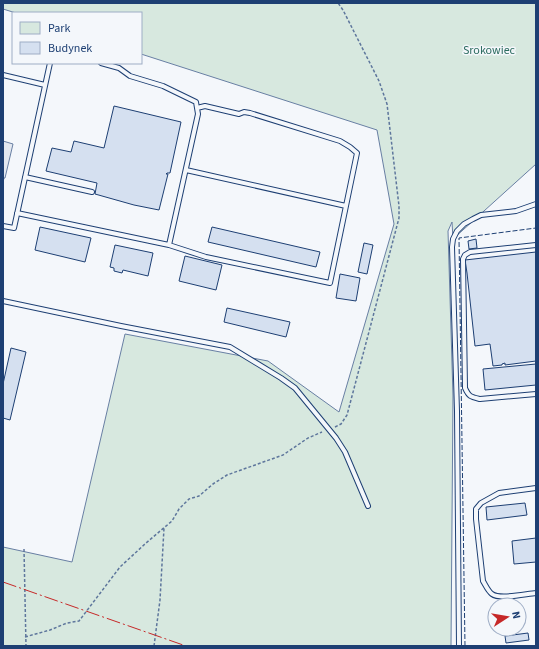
<svg xmlns="http://www.w3.org/2000/svg" width="539" height="649" font-family="'Source Sans 3',sans-serif">
	<rect width="100%" height="100%" fill="#f4f7fb"/>
	<path fill="#d7e8df" stroke="#687fa3" d="M3,3H536V164L453,239L452,222L448,231L453,396L451,646H3V547L72,562L125,334L268,361L339,412L394,224L377,130L141,54V13H16L3,9Z"/>
	<path fill="#e3e8f0" stroke="#687fa3" d="M3,141L13,144L5,178H4L3,182Z"/>
	<path fill="#d5e0f0" stroke="#1d3f73" d="M114,106L181,122L170,173H167L166,174H168L159,210L134,205L95,194L97,183L46,171L52,148L71,152L74,141L104,148Z
		M40,227L91,238L85,262L35,250Z
		M212,227L320,252L316,267L208,242Z
		M476,239L477,248L469,249L468,241Z
		M364,243L373,245L367,274L358,272Z
		M115,245L153,253L148,276L123,270L122,273L114,271V268L110,267Z
		M536,252V361L505,365V363L502,364V365L493,366L490,344L475,346L467,273L465,260Z
		M185,256L222,265L216,290L179,281Z
		M340,274L360,278L356,301L336,298Z
		M227,308L290,322L286,337L224,322Z
		M11,348L26,352L10,420L3,418V384Z
		M536,364V385L485,390L483,369Z
		M525,503L527,515L487,520L486,507Z
		M536,538V562L514,564L512,541Z
		M528,633L529,640L506,643L505,636Z"/>
	<g fill="none" stroke-linecap="round" stroke-linejoin="round">
		<defs>
			<path id="service" d="M101,63L119,68L130,76L163,86L196,102L198,114L169,245
				M3,75L45,85
				M186,170L346,206
				M25,177L92,192
				M17,213L169,245L206,257L330,283L357,153L350,147L340,141L250,113L244,112L239,114L205,106L197,108
				M3,226L14,228L50,63
				M536,245L470,252L465,255L463,259L465,388C469,397 471,397 480,399L536,394
				M3,301L121,326L230,347L281,378L295,388L336,438L345,452L368,506
				M536,488L499,493L481,503L476,509V519L483,581C486,586 488,591 492,594C500,600 525,594 536,593
				M459,646L457,411L452,247L453,239L457,231L464,224L473,219L481,215L516,211L536,204"/>
		</defs>
		<use href="#service" stroke="#1d3f73" stroke-width="6"/>
		<path stroke="#5e769c" stroke-width="1.5" stroke-dasharray="3 2" stroke-linecap="butt" d="M335,427L341,424L347,415L399,218V206L387,104L379,81L343,10L338,3
			M24,549L26,646
			M25,637L50,630L67,623L79,621L120,567L146,543L172,521L179,509L189,499L199,496L213,484L227,475L283,455L308,438L322,432
			M154,646L160,600L164,528"/>
		<use href="#service" stroke="#f4f7fb" stroke-width="4"/>
		<path stroke="#1d3f73" stroke-width="1" stroke-dasharray="5 2" stroke-linecap="butt" d="M465,646L459,238L536,228"/>
		<path stroke="#c62828" stroke-width="1" stroke-dasharray="14 3 2 3" stroke-linecap="butt" d="M3,582L186,646"/>
	</g>
	<g text-anchor="middle" dominant-baseline="central" stroke-width="3" stroke-linejoin="round" paint-order="stroke">
		<g font-size="12" fill="#2c6c60" stroke="#f4f7fb">
			<text x="489" y="50">Srokowiec</text>
		</g>
	</g>
	<rect width="539" height="649" fill="none" stroke="#1d3f73" stroke-width="8"/>
	<rect x="12" y="12" width="130" height="52" fill="#f4f7fb" stroke="#9eadc5"/>
	<rect x="20" y="22" width="20" height="12" fill="#d7e8df" stroke="#9eadc5"/>
	<text x="48" y="32" font-size="12" fill="#1d3f73">Park</text>
	<rect x="20" y="42" width="20" height="12" fill="#d5e0f0" stroke="#9eadc5"/>
	<text x="48" y="52" font-size="12" fill="#1d3f73">Budynek</text>
	<g transform="translate(507 617) rotate(78)"><circle r="19" fill="#f4f7fb" stroke="#9eadc5"/>
	<path d="M0-3L7 15L0 10L-7 15Z" fill="#c62828"/>
	<text y="-6" font-size="11" font-weight="bold" text-anchor="middle" fill="#1d3f73">N</text>
	</g>
</svg>
